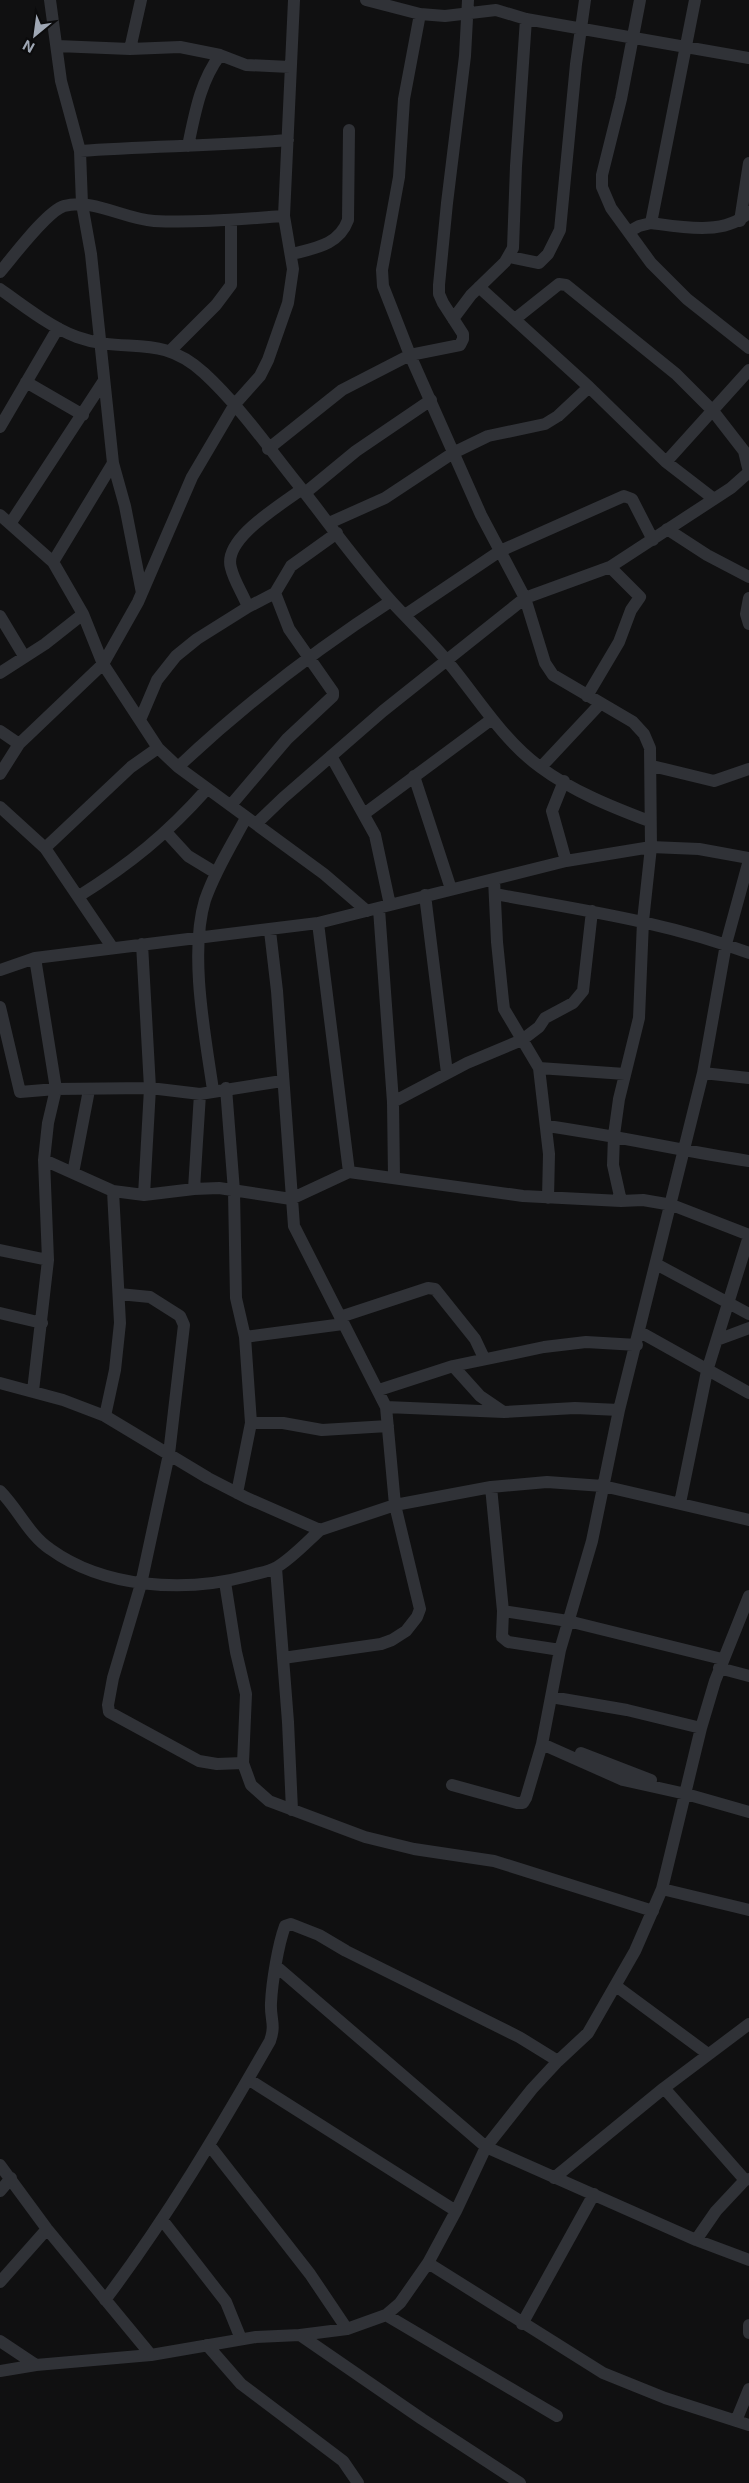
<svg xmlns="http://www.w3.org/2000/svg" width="749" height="2483" font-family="Inter,sans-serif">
	<rect width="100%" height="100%" fill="#101011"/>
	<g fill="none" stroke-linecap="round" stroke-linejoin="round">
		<path stroke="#303237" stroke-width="12" d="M50,0L61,81L80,151L82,204L91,254L113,463L125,506L142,593
			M366,0L420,14L445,16L496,10L526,19L749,58
			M640,0L621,99L602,175V187L611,208L651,263L687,299L749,348
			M420,14L404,99L399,177L382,270L383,286L410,355L481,515L525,598L545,663L553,675L633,722L644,734L650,748L651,847L643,921L639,1018L619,1099L614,1135L613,1165L621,1201
			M57,46L130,49L180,47L220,55L246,65L290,67
			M130,49L141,0
			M188,146C195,113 200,82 220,55
			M80,151C149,146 219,146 288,140
			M740,221L749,163
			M651,223C681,227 726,236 749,212
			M630,231L639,226L651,223L695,0
			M292,254C315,248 339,245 348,220L349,130
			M510,257L539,263L548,254L560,230L576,64L585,0
			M0,272C13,257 47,211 64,206C93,198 124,219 154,221C197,223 241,219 284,216
			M479,287L589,387L666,462L714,499
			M0,289C22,305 52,328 77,337C127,355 159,332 204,373C242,408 272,453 305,493C333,529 361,568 392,602C410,622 431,641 448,662C478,698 502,739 540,767C572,791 612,807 649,821
			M453,319L471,295L505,262L513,248L516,166L526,19
			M515,319L559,284L566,285L676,374L713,411L744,451L749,472
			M170,351L216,305L231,285V221
			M26,382L83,415
			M0,427L58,328
			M268,449L342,390L410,355L460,345L463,339V334L443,303L439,294V285L447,203L465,56L468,0
			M666,462L749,370
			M305,493L356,451L431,400
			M0,515L53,562L83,614L103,664L158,748L178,767L324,874L367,911
			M329,523L385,498L453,453L488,436L545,424L558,416L589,387
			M10,524L103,382
			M667,529L707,555L749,577
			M53,562L113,463
			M749,598L746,614L749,624
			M248,607C243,594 234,581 231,568C222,539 281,505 302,489
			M405,615L500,551L624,496L632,499L653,540
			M0,616L24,656
			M0,673L45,644L83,614
			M587,696L619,642L631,610L640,597L610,567
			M140,720L157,680L176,656L197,639L248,607L275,593L291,566L337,533
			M0,731L19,744
			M331,756L375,835L390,905
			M652,766L714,781L749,769
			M178,767C244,705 315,650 391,601
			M541,767L600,704
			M0,774L19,744L103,664L138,602L192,477L235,404L260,376L268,360L288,303L293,269L284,216L294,0
			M414,776L451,889
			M564,781L552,811L566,861
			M231,805L287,739L333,696V692L289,629L275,593
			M0,807L45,848L112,947
			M364,814L492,719
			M256,824L283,798L383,711L525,598L610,567L731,488L749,472
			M166,832L188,856L216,873
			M45,848L131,767L158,748
			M494,879L497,942L503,1001L504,1009L539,1068L549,1154L548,1198
			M495,894C581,910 667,922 749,953
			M425,895L447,1073
			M79,896C130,864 167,834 207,789
			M379,909L393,1102L394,1177
			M270,931L277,991L294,1226L386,1407L395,1505L420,1609L417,1617L406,1631L392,1640L381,1644L283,1658
			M142,944L150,1088L144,1195
			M35,958L56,1089L150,1088L200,1094L282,1081
			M0,970L35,958L318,923L566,861L651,847L699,849L749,858
			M0,1007L20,1092L56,1089L48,1123L44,1160L113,1191L120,1323L115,1370L105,1416
			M539,1068L625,1074
			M703,1073L749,1078
			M226,1088L234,1191L236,1298L245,1337L251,1423
			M213,1090C205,1035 189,953 205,900C215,871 232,844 246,818
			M393,1102L467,1063L522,1040L539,1027L545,1018L573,1003L583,991L592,911
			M546,1126C615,1135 681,1151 749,1161
			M349,1172L523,1196L621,1201L643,1200L672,1205L749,1235
			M73,1173L89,1090
			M194,1189L200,1094
			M113,1191L144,1195L194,1189L219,1188L291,1199L349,1172L318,923
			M0,1250L48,1260
			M656,1264L749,1314
			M119,1294L150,1297L180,1316L184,1325L169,1454L141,1584L113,1678L108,1705L109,1712L199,1761L217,1764L243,1763
			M0,1313L42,1323
			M340,1317L428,1288L435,1289L475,1339L484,1358
			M640,1332L749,1393
			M245,1337L343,1324
			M717,1340L749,1328
			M453,1366L480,1396L502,1411
			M0,1383L63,1400L105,1416L208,1478L247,1498L320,1530L395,1505L491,1487L547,1482L603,1486L749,1520
			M379,1390L453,1366L544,1347L586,1342L637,1345
			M33,1391L48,1260L44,1160
			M386,1407L504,1412L575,1408L619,1410
			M491,1487L503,1611L502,1637L508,1642L560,1650
			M0,1491C18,1509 29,1535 50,1549C104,1588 184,1593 248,1576C257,1573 269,1572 277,1567C292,1558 307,1542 320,1530
			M237,1493L251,1423H283L322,1430L388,1426
			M680,1503L707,1371L749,1236
			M276,1568L288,1722L292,1810
			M225,1582L236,1652L246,1694L243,1763L251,1785L269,1801L365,1837L414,1849L494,1861L653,1911
			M503,1611L568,1621L722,1659
			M719,1668L749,1676
			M551,1697L627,1710L701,1728
			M542,1744L623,1780L686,1794L749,1812
			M581,1753L651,1780
			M452,1785L517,1803H523L526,1798L542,1744L560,1650L592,1541L619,1410L703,1073L726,944L749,860
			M662,1889L749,1910
			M277,1967L486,2147L696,2240L749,2260
			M616,1986L708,2054
			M248,2079L456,2211
			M664,2088L745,2180
			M210,2146L310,2274L347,2329
			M0,2165L47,2229L151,2355
			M554,2178L664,2088L749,2024
			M0,2191L11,2178
			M163,2221L226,2302L241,2339
			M696,2240L716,2211L745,2180L749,2179
			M428,2263L603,2373L665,2398L749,2425
			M0,2282L47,2229
			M105,2300C167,2218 219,2130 270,2041C276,2024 270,2019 271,2003C272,1982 278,1945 285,1926L291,1924L319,1935L346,1951L519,2037L558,2061
			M386,2315L557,2416
			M522,2324L594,2194
			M749,2325V2333
			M300,2335L422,2419L520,2483
			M0,2341L36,2365
			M207,2345L241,2384L343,2461L358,2483
			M0,2371L36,2365L151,2355L256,2337L300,2335L347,2329L386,2315L400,2303L428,2263L456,2211L486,2147L532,2089L558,2061L588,2033L635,1951L662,1889L701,1728L715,1681L749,1596
			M736,2421L749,2389"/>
	</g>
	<g transform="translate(35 35) rotate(209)" stroke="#0b0b0c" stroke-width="4" paint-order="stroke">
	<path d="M0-4L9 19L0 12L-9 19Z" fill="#9fa7b4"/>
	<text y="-8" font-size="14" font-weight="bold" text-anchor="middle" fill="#9fa7b4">N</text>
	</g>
</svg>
